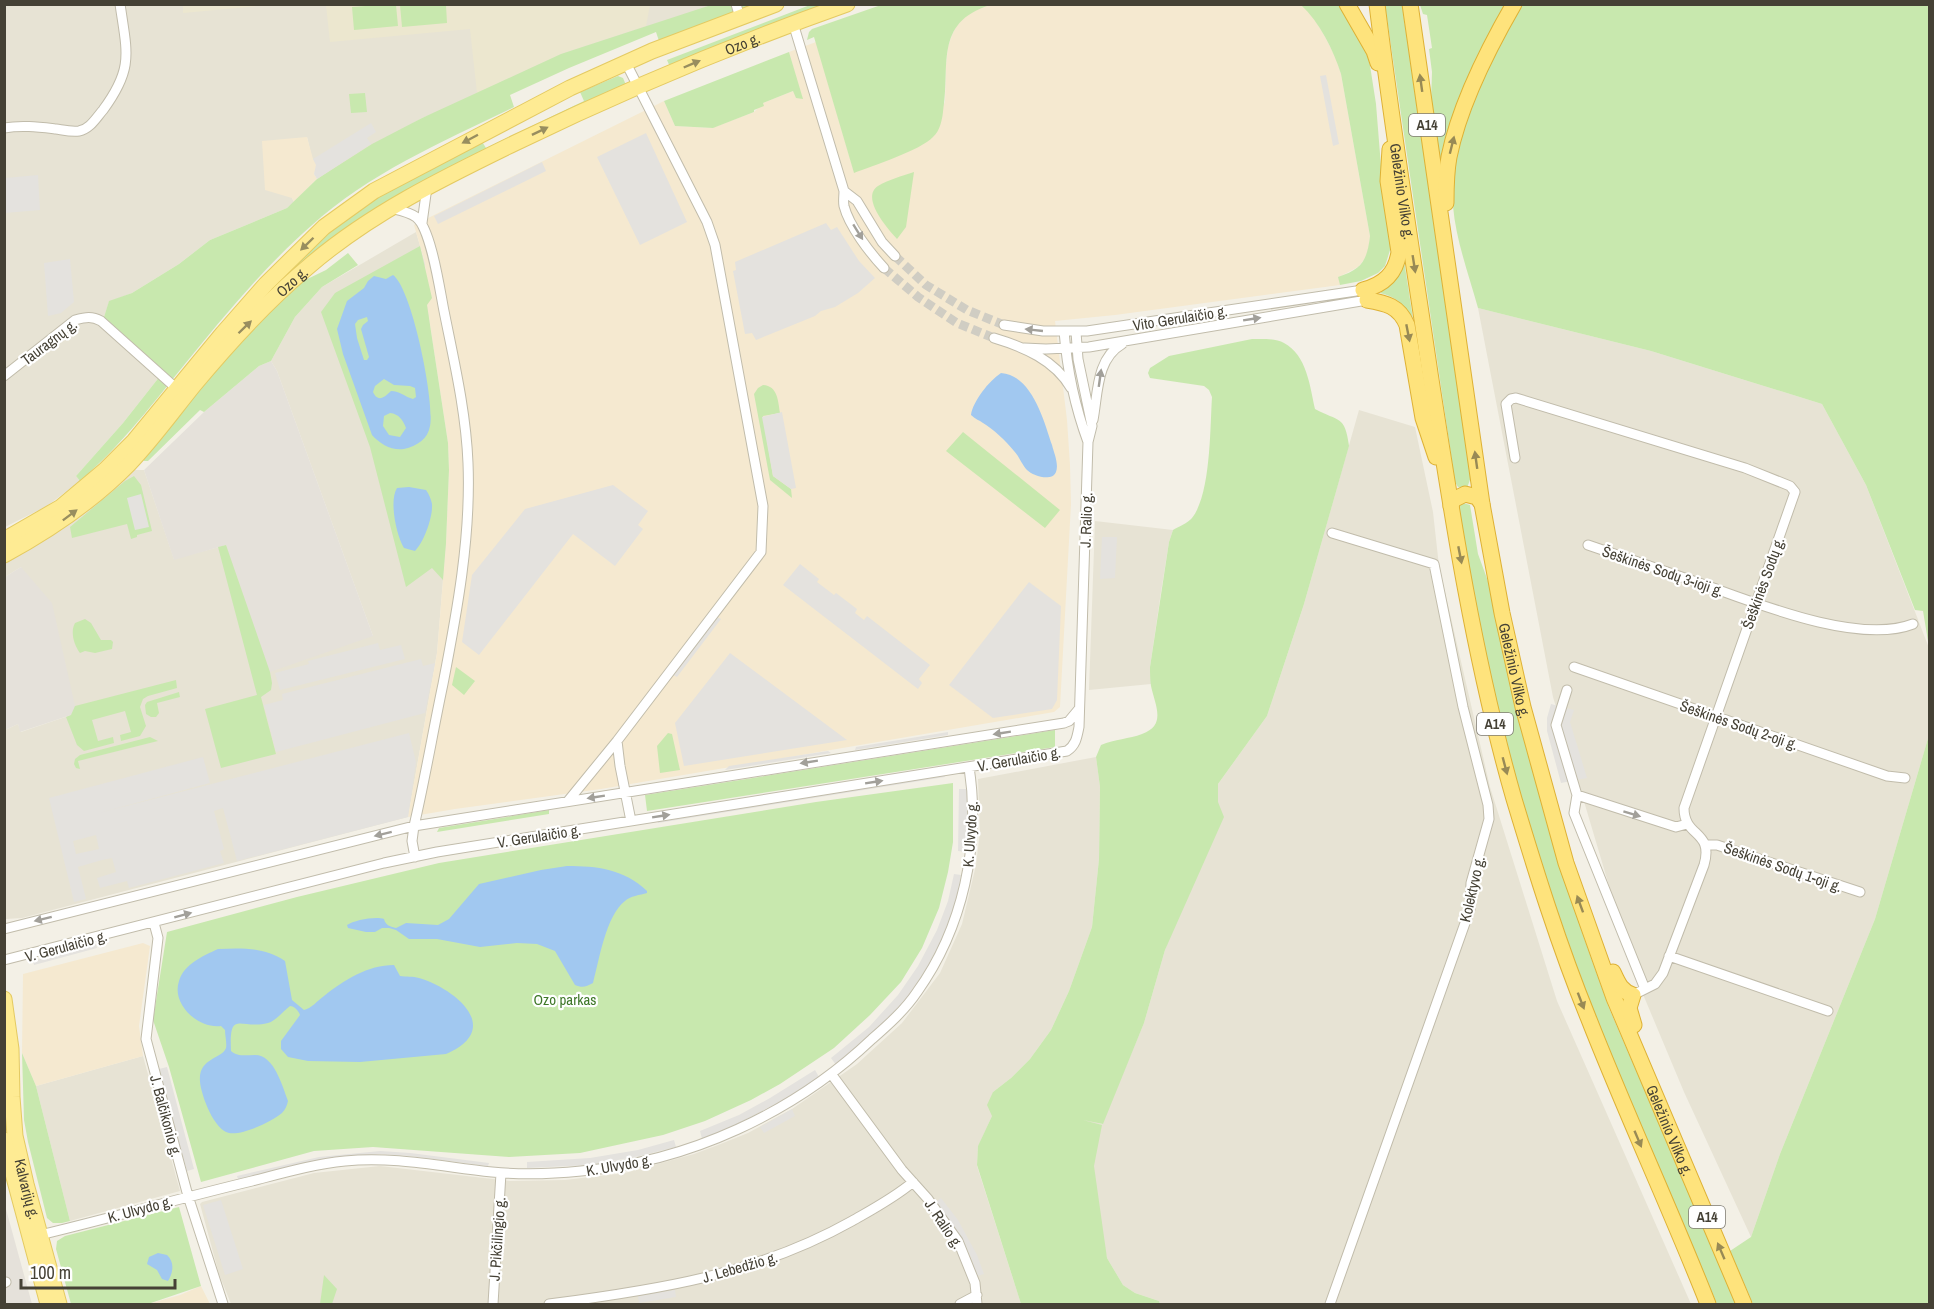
<svg xmlns="http://www.w3.org/2000/svg" width="1934" height="1309" font-family="'Archivo Narrow',sans-serif">
	<rect width="100%" height="100%" fill="#f3f0e6"/>
	<path fill="#e7e3d4" d="M5,5H711L422,118L317,179L307,137L292,198L294,202L287,208L210,240L179,264L132,293L109,302L104,317L164,371L123,423L76,476L80,481L47,506L5,527Z
		M416,232L425,263L446,543L437,653L408,817L22,918L6,919L4,918L5,730L18,724L21,732L71,715L21,567L5,577V561L131,470H144L174,559L226,545L373,636L277,371L271,361L295,317L322,287Z
		M1478,308L1651,351L1822,404L1866,485L1929,648V735L1875,919L1780,1154L1751,1237L1684,1092L1637,980L1553,697Z
		M1359,410L1415,427L1433,512L1439,566L1490,787L1557,1001L1691,1304H1160L1159,1301L1135,1293L1123,1285L1107,1258L1083,1165L1076,1144L1083,1119L1102,1124L1144,1023L1165,950L1218,802V784L1267,716L1304,604Z
		M1095,521L1173,530L1169,542L1161,592L1150,667L1151,684L1089,690Z
		M1096,757L1100,787L1099,859L1092,927L1069,991L1051,1030L1030,1059L1011,1078L993,1092L992,1116L978,1147L977,1166L1021,1304H231L219,1274L200,1204L202,1202L314,1173L380,1166L510,1181L565,1180L625,1173L694,1154L718,1145L748,1133L792,1109L857,1064L902,1023L940,973L962,924L976,865L980,831L978,779Z
		M143,1056L180,1191L70,1221L36,1086Z"/>
	<path fill="#f5e9d0" d="M990,4H1301L1312,15L1324,35L1335,56L1341,74L1370,236L1368,255L1358,267L1339,277L1340,285L1115,315L1055,321L1067,420L1070,465L1071,504L1060,707L1054,712L601,789L455,809L408,817L437,653L446,543L449,470L448,443L427,305L425,263L414,225L664,101L675,126L712,128L754,112L763,103L793,91L802,99L789,52L816,42L854,172L892,158L923,144L945,102L946,65L948,47L952,35L957,25L964,17L974,10Z
		M307,137L313,159L317,165L314,174L317,179L294,202L292,198L265,190L262,141Z
		M143,943L150,946L139,1026L143,1056L36,1086L22,1053L23,974Z
		M201,1286L210,1304H148L180,1295Z"/>
	<path fill="#e5e1da" d="M271,361L277,371L373,636L270,672L226,545L174,560L144,470L204,412L259,366Z
		M21,567L52,603L75,706L71,715L20,732L18,724L5,730V577Z
		M4,1202L12,1231L32,1304H5Z"/>
	<path fill="#ece7cf" d="M183,4H268V5L183,13Z
		M326,5H650L646,26L561,54L477,93L470,29L330,42Z"/>
	<path fill="#c8e8ae" d="M379,5H396L398,26L354,30L352,7Z
		M400,5H446L447,23L402,27Z
		M711,5H752L659,41L656,32L569,68L510,95L514,107C444,141 369,173 311,226C262,269 221,320 180,370C147,411 120,446 80,481L76,476L123,423L164,371L104,317L109,301L132,293L179,264L210,240L287,208L317,179L372,144L422,118L561,54Z
		M810,5H831L670,67L667,60Z
		M881,5H990C933,23 951,66 943,112C942,120 940,131 933,137C921,150 872,166 854,173L814,37L807,40L809,32L812,29Z
		M1301,5H1343L1364,45L1369,59L1376,104L1383,191L1391,247L1385,266L1378,273L1361,281L1340,285L1338,277C1362,269 1367,261 1370,236L1341,74C1333,49 1320,23 1301,5Z
		M1385,5H1402L1471,477L1467,488L1458,487L1455,482Z
		M1420,5H1505L1441,167L1431,102L1432,72L1429,49L1432,48L1427,15L1423,14Z
		M1519,5H1929V647L1923,611L1915,610L1866,485L1822,404L1651,351L1478,308C1469,275 1456,241 1453,206C1447,134 1489,67 1519,5Z
		M789,52L803,99L796,98L793,91L763,103L764,106L754,110V112L713,128L675,126L664,101Z
		M618,76L623,78L626,85L368,214L316,251L251,308L325,234L375,197L481,140L486,148L584,101L580,92Z
		M365,93L367,112L351,113L349,94Z
		M914,172L906,227L897,239C888,229 860,198 878,186C888,180 902,176 914,172Z
		M420,246L432,298L427,305L448,443L449,470L446,543L443,580L432,568L406,587L370,447L321,312L335,293Z
		M348,253L358,265L322,287L295,317L271,361L259,366L204,412L200,410L148,461H144L143,457L222,360L297,284L326,270Z
		M1403,254L1413,319C1406,306 1395,296 1380,293L1392,283Z
		M1252,339C1261,339 1276,338 1284,343C1307,355 1310,387 1315,409C1339,422 1345,415 1349,446L1304,604L1267,716L1218,784V802L1224,817L1165,950L1144,1023L1103,1124L1083,1120L1102,1125L1094,1166L1107,1258L1123,1285L1135,1293L1159,1301L1160,1304H1021L977,1165L978,1146L992,1116L987,1105L993,1092L1011,1078L1030,1059L1051,1030L1069,991L1092,927L1099,859L1100,787L1096,757L1101,745C1115,739 1129,739 1142,734C1167,725 1155,705 1151,686C1150,680 1150,673 1150,667L1169,542L1173,530C1178,527 1188,523 1192,518C1211,494 1210,428 1212,397L1209,390L1204,386L1150,378L1148,373L1150,368L1169,356Z
		M763,385C778,386 778,401 780,413L763,416L773,476L791,489L792,498L770,480L754,394L758,388Z
		M963,432L1060,510L1045,528L946,451Z
		M134,476L141,485L152,531L137,535V537L131,539L127,524L72,538L70,527L125,481Z
		M1463,503L1470,505L1478,554L1489,584L1522,733L1558,859L1583,935L1609,1008L1737,1304H1717L1590,1006L1535,845L1508,755L1486,659L1459,511L1460,505Z
		M226,545L270,672L272,683L271,690L261,697L276,754L221,768L205,709L257,695L218,547Z
		M85,619L91,623L101,640H111L113,642L112,649L95,653L85,651L80,653C74,645 70,632 75,623Z
		M456,667L475,681L464,695L452,685Z
		M176,680L177,688L148,696L143,699L140,707L146,726L140,736L121,741L120,735L131,732L125,711L92,720L98,741L113,737L114,743L84,751L77,745L66,717L71,715L75,706Z
		M179,692L180,697L157,703L159,713L156,717H151L146,714L145,705L147,702Z
		M1055,730V747L647,811L645,795Z
		M668,733L672,734L680,770L660,773L657,746Z
		M1929,735V1304H1753L1730,1251L1751,1237L1780,1154L1875,919Z
		M150,737L158,741L78,761L80,769L76,768L74,764L75,759L80,755Z
		M953,783V842L948,872L939,908L922,948L901,982L870,1015L834,1048L780,1084L751,1100L705,1121L663,1135L580,1153L509,1157L373,1147L314,1151L201,1182L169,1067L153,1020L167,932L297,897L439,863L816,802Z
		M549,810V814L437,832L439,828Z
		M22,1053L36,1086L70,1221L62,1223H53L47,1218L28,1142L24,1120Z
		M179,1207L201,1286L148,1304H71L56,1249L57,1241L65,1236Z
		M324,1275L337,1289L332,1304H320Z"/>
	<path fill="#e4e2de" fill-rule="evenodd" d="M1326,75L1339,144L1333,146L1320,76Z
		M371,123L376,132L367,138L371,144L317,179L314,174L316,165L313,159Z
		M646,133L687,222L640,245L597,157Z
		M542,162L546,171L438,224L434,216Z
		M38,175L40,210L5,213V178Z
		M826,223L831,230L837,227L859,261L875,278L858,293L835,307L821,311L815,316L756,340L752,333L745,334L733,271L736,270L735,262Z
		M70,259L74,302L61,313L48,316L44,263Z
		M782,412L796,488L791,489L773,476L762,417Z
		M613,485L648,511L638,525L643,529L615,566L573,534L479,655L462,642L472,575L525,509Z
		M141,494L149,527L135,530L127,498Z
		M1102,537H1117L1115,578L1100,579Z
		M800,564L819,579L817,582L834,595L836,593L857,609L855,613L864,620L867,616L930,665L919,679L922,683L918,689L783,585Z
		M1029,582L1061,606L1057,700L1052,709L993,718L949,685Z
		M717,617L721,619L677,677L673,675Z
		M378,643L380,650L401,645L405,659L280,690L275,673L309,664L308,661Z
		M730,653L847,740L684,766L675,723Z
		M421,659L423,666L435,663L425,713L276,752L264,705L283,700L282,694Z
		M1551,704L1574,710L1570,722L1587,778L1561,783L1547,731V718Z
		M948,732V735L855,750L856,747Z
		M409,733L416,762L408,817L237,861L223,808L214,811L224,849L220,851L224,863L129,888L127,881L100,888L97,878L116,872L112,858L102,860L78,867L86,899L74,902L49,798L203,757L210,783L99,813ZM96,835L99,849L76,854L73,841Z
		M828,751L831,753L725,770L729,766Z
		M944,773L945,777L658,823L657,818Z
		M959,789H967L968,824L966,852L958,851Z
		M954,874L961,875L955,903L945,933L926,969L905,1000L875,1032L836,1065L831,1058L869,1027L898,995L918,966L937,930L948,901Z
		M96,944L97,948L34,965L33,961Z
		M167,1067L194,1169L187,1171L159,1069Z
		M815,1070L819,1077L792,1095L730,1128L702,1139L700,1131L739,1115L770,1098Z
		M792,1109L795,1116L764,1133L760,1127Z
		M674,1140L676,1147L640,1156L590,1165L527,1168V1162L590,1158L638,1150Z
		M380,1151L410,1153L489,1163L488,1166L410,1156L380,1154L319,1160L238,1179L237,1176L319,1157Z
		M941,1198L958,1220L977,1255L984,1274L977,1276L971,1257L952,1224L936,1202Z
		M221,1200L243,1269L225,1275L203,1205Z
		M675,1290L676,1297L639,1303L638,1296Z"/>
	<path fill="#a1c8f0" fill-rule="evenodd" d="M393,275C412,288 435,402 430,426C428,439 417,446 404,449C392,451 380,444 372,435L343,354L337,329L347,301L364,288L368,281L374,276L386,279ZM367,317L368,321L363,325L361,329L369,357L367,360H364L357,338L355,324L358,320ZM384,379L394,385L410,386L415,388L416,397L413,399C405,397 400,391 391,391C385,397 378,403 373,392L375,386ZM390,413C399,414 403,420 406,428L400,437L389,435L383,426L384,416Z
		M1001,373C1032,375 1044,421 1052,445C1054,453 1059,464 1056,472C1052,482 1033,476 1027,470C1022,465 1019,456 1014,451C1006,441 993,429 983,423C979,420 975,419 971,415C973,401 989,381 1001,373Z
		M409,487L426,490C429,494 431,499 432,504C433,517 424,542 415,551L404,548C396,535 389,500 397,488Z
		M567,866C597,866 624,869 647,891V893C640,895 630,896 625,901C606,915 599,961 593,983C586,987 582,988 575,985L555,951L537,944L517,943L480,947L437,939H409L396,930L389,928H382L375,932H366L348,928L347,925C354,920 376,916 384,919C385,925 391,927 396,928L406,923L438,925L449,919L479,884L541,870Z
		M218,949C242,948 264,947 285,961L292,1000L304,1010C312,1008 317,1001 324,996C344,980 368,965 394,965L400,976C406,977 413,976 419,978C456,989 504,1029 446,1054L360,1062L308,1061L288,1057L281,1049V1041L300,1015C299,1011 294,1006 290,1006C283,1011 276,1021 268,1023C240,1030 229,1008 231,1051C238,1057 246,1055 255,1055C274,1055 282,1085 288,1101C287,1106 285,1110 282,1113C271,1122 238,1138 226,1132C213,1125 204,1101 201,1088C194,1057 222,1060 226,1048C227,1044 225,1035 225,1030L221,1026C199,1029 171,1005 179,981C184,964 203,956 218,949Z
		M158,1253L167,1255C175,1262 173,1273 168,1281L162,1279L157,1270L147,1264L149,1257Z"/>
	<g fill="none" stroke-linecap="round" stroke-linejoin="round">
		<path stroke="#d0cdc3" stroke-width="9" stroke-dasharray="9 4.5" stroke-linecap="butt" d="M895,256L926,285L967,310L1004,325
			M884,268L918,297L957,323L994,338"/>
		<defs>
			<path id="minor" d="M736,4L740,18
				M793,23L844,191C844,196 843,201 844,206C849,226 870,253 884,268
				M4,128C22,125 38,127 56,129C63,130 71,132 79,131C90,129 96,118 103,110C134,68 127,53 120,4
				M844,191L857,201L882,242L895,256
				M390,208C398,210 409,212 416,217C431,228 440,291 444,311C454,361 466,412 468,463C471,537 457,612 443,684C433,731 425,779 414,826L412,841L415,857
				M422,223L427,187
				M1004,325L1043,331H1087L1363,290
				M1064,331C1067,368 1075,407 1088,442
				M994,338C1024,347 1055,360 1071,388
				M1024,348L1046,349L1089,347L1367,300
				M4,376L75,320C86,317 92,316 101,321L177,389
				M1093,420C1098,394 1096,359 1122,344
				M1515,458L1506,404L1511,399L1516,398L1745,468L1790,486L1795,492L1684,808C1684,838 1714,830 1704,865L1663,973L1655,984L1633,995
				M1588,545C1627,558 1666,572 1705,585C1758,604 1859,645 1913,624
				M1574,667L1887,776L1905,778
				M1567,690L1556,725L1577,795L1574,813L1645,989
				M617,741L620,766L631,821
				M1577,795L1676,827L1687,824
				M568,801L617,741L761,552L763,506L715,245L707,222L626,63
				M1706,845H1717L1860,892
				M154,923L158,938L146,1039L188,1196L223,1304
				M4,929L414,826L1064,723L1069,721L1079,709
				M1669,956L1828,1011
				M4,960L384,863L437,852L1067,751C1076,745 1077,737 1079,727L1088,442L1092,426L1078,359L1076,332
				M832,1075L902,1170L928,1199L958,1241L975,1283L977,1304
				M40,1235C111,1218 181,1198 252,1181C283,1173 314,1164 345,1161C395,1156 443,1167 492,1172C522,1175 552,1174 581,1171C688,1162 794,1113 872,1039C888,1025 905,1010 917,992C963,928 981,844 969,767
				M4,1283L6,1282
				M493,1304L501,1173
				M549,1304C656,1290 756,1275 852,1221C873,1209 894,1198 913,1182
				M960,1304L977,1295
				M1330,1304L1470,909L1471,883L1489,819L1488,805L1463,707L1434,564L1332,533"/>
			<g id="primary">
				<path d="M4,540L61,507L105,470L134,441L223,333L266,284L324,227L374,191L570,88L652,51L776,4"/>
				<path id="s1" d="M4,555C50,530 92,502 129,464C152,440 173,411 194,385C229,343 266,302 308,267C369,214 443,178 515,143C623,91 734,44 847,4"/>
				<path id="s2" d="M4,999L11,1049L12,1097L15,1136L26,1184L59,1304"/>
				<path d="M4,1140L48,1304"/>
			</g>
			<g id="trunk">
				<path d="M1347,4L1374,51L1378,63"/>
				<path id="s3" d="M1377,4C1392,128 1412,251 1430,373C1452,516 1474,660 1514,799C1536,872 1559,946 1588,1017C1626,1114 1670,1208 1708,1304"/>
				<path id="s4" d="M1410,4L1482,504L1502,613L1523,707L1566,863L1614,998L1744,1304"/>
				<path d="M1446,203C1446,188 1446,173 1449,157C1459,107 1488,49 1514,4"/>
				<path d="M1363,290C1384,285 1396,273 1399,252L1388,181L1390,149"/>
				<path d="M1367,300C1386,303 1399,306 1407,325L1423,418L1436,457"/>
				<path d="M1451,506L1453,500L1465,494L1477,497L1482,504"/>
				<path d="M1613,972C1618,983 1621,991 1633,995L1629,1008L1634,1025"/>
			</g>
		</defs>
		<use href="#minor" stroke="#c1bcab" stroke-width="11"/>
		<use href="#primary" stroke="#e4ca62" stroke-width="17"/>
		<use href="#trunk" stroke="#deb135" stroke-width="17"/>
		<use href="#minor" stroke="#fff" stroke-width="9"/>
		<use href="#primary" stroke="#feeb93" stroke-width="15"/>
		<use href="#trunk" stroke="#fee37c" stroke-width="15"/>
	</g>
	<defs><path id="oneway-solid" d="M-6-.8H1V-3.2L6.5 0L1 3.2V.8H-6Z" transform="scale(1.5)"/></defs>
	<g fill="#988e5f">
		<use href="#oneway-solid" transform="translate(692 64) rotate(-23)"/>
		<use href="#oneway-solid" transform="translate(540 131) rotate(-26)"/>
		<use href="#oneway-solid" transform="translate(470 139) rotate(152)"/>
		<use href="#oneway-solid" transform="translate(307 244) rotate(136)"/>
		<use href="#oneway-solid" transform="translate(245 327) rotate(-44)"/>
		<use href="#oneway-solid" transform="translate(70 515) rotate(-37)"/>
	</g>
	<g fill="#988a55">
		<use href="#oneway-solid" transform="translate(1421 83) rotate(-98)"/>
		<use href="#oneway-solid" transform="translate(1452 145) rotate(-76)"/>
		<use href="#oneway-solid" transform="translate(1414 264) rotate(81)"/>
		<use href="#oneway-solid" transform="translate(1408 333) rotate(79)"/>
		<use href="#oneway-solid" transform="translate(1476 460) rotate(-98)"/>
		<use href="#oneway-solid" transform="translate(1460 555) rotate(79)"/>
		<use href="#oneway-solid" transform="translate(1505 766) rotate(75)"/>
		<use href="#oneway-solid" transform="translate(1580 904) rotate(-110)"/>
		<use href="#oneway-solid" transform="translate(1581 1001) rotate(69)"/>
		<use href="#oneway-solid" transform="translate(1638 1139) rotate(67)"/>
		<use href="#oneway-solid" transform="translate(1721 1251) rotate(-113)"/>
	</g>
	<g fill="#a2a09a">
		<use href="#oneway-solid" transform="translate(858 232) rotate(58)"/>
		<use href="#oneway-solid" transform="translate(1252 319) rotate(-9)"/>
		<use href="#oneway-solid" transform="translate(1034 330) rotate(-174)"/>
		<use href="#oneway-solid" transform="translate(1100 378) rotate(-82)"/>
		<use href="#oneway-solid" transform="translate(1002 733) rotate(171)"/>
		<use href="#oneway-solid" transform="translate(809 762) rotate(171)"/>
		<use href="#oneway-solid" transform="translate(874 782) rotate(-9)"/>
		<use href="#oneway-solid" transform="translate(596 797) rotate(171)"/>
		<use href="#oneway-solid" transform="translate(1632 814) rotate(17)"/>
		<use href="#oneway-solid" transform="translate(661 816) rotate(-9)"/>
		<use href="#oneway-solid" transform="translate(383 834) rotate(166)"/>
		<use href="#oneway-solid" transform="translate(183 915) rotate(-15)"/>
		<use href="#oneway-solid" transform="translate(43 919) rotate(166)"/>
	</g>
	<g text-anchor="middle" dominant-baseline="central" stroke-width="4.5" stroke-linejoin="round" paint-order="stroke">
		<g fill="#fff" stroke="#7d7a72" stroke-width="1.5">
			<rect x="1409" y="114" width="36" height="22" rx="4.5"/>
			<rect x="1477" y="713" width="36" height="22" rx="4.5"/>
			<rect x="1689" y="1206" width="36" height="22" rx="4.5"/>
		</g>
		<g font-size="14" font-weight="bold" fill="#454135">
			<text x="1427" y="125">A14</text>
			<text x="1495" y="724">A14</text>
			<text x="1707" y="1217">A14</text>
		</g>
		<g font-size="15" fill="#454135" stroke="#fff">
			<text stroke="none"><textPath href="#s1" startOffset="912">Ozo g.</textPath></text>
			<text stroke="none"><textPath href="#s3" startOffset="189">Geležinio Vilko g.</textPath></text>
			<text stroke="none"><textPath href="#s1" startOffset="400">Ozo g.</textPath></text>
			<text transform="translate(1180 318) rotate(-9)">Vito Gerulaičio g.</text>
			<text transform="translate(49 342) rotate(-37)">Tauragnų g.</text>
			<text transform="translate(1086 520) rotate(-88)">J. Ralio g.</text>
			<text transform="translate(1663 571) rotate(19)">Šeškinės Sodų 3-ioji g.</text>
			<text transform="translate(1763 583) rotate(-70)">Šeškinės Sodų g.</text>
			<text stroke="none"><textPath href="#s4" startOffset="675">Geležinio Vilko g.</textPath></text>
			<text transform="translate(1739 725) rotate(19)">Šeškinės Sodų 2-oji g.</text>
			<text transform="translate(1019 759) rotate(-10)">V. Gerulaičio g.</text>
			<text transform="translate(970 834) rotate(-86)">K. Ulvydo g.</text>
			<text transform="translate(539 836) rotate(-9)">V. Gerulaičio g.</text>
			<text transform="translate(1783 867) rotate(19)">Šeškinės Sodų 1-oji g.</text>
			<text transform="translate(1472 889) rotate(-77)">Kolektyvo g.</text>
			<text transform="translate(66 946) rotate(-15)">V. Gerulaičio g.</text>
			<text transform="translate(166 1116) rotate(75)">J. Balčikonio g.</text>
			<text stroke="none"><textPath href="#s4" startOffset="1161">Geležinio Vilko g.</textPath></text>
			<text transform="translate(619 1165) rotate(-10)">K. Ulvydo g.</text>
			<text stroke="none"><textPath href="#s2" startOffset="192">Kalvarijų g.</textPath></text>
			<text transform="translate(140 1209) rotate(-15)">K. Ulvydo g.</text>
			<text transform="translate(944 1224) rotate(56)">J. Ralio g.</text>
			<text transform="translate(497 1239) rotate(-86)">J. Pikčilingio g.</text>
			<text transform="translate(740 1267) rotate(-16)">J. Lebedžio g.</text>
		</g>
		<g font-size="15" fill="#3e7728" stroke="#fff">
			<text x="565" y="999">Ozo parkas</text>
		</g>
	</g>
	<rect width="1934" height="1309" fill="none" stroke="#454135" stroke-width="12"/>
	<path d="M21 1279v9h154v-9" fill="none" stroke="#454135" stroke-width="3"/>
	<text x="30" y="1279" font-size="18" fill="#454135" stroke="#ffffff" stroke-width="4.5" paint-order="stroke">100 m</text>
</svg>
